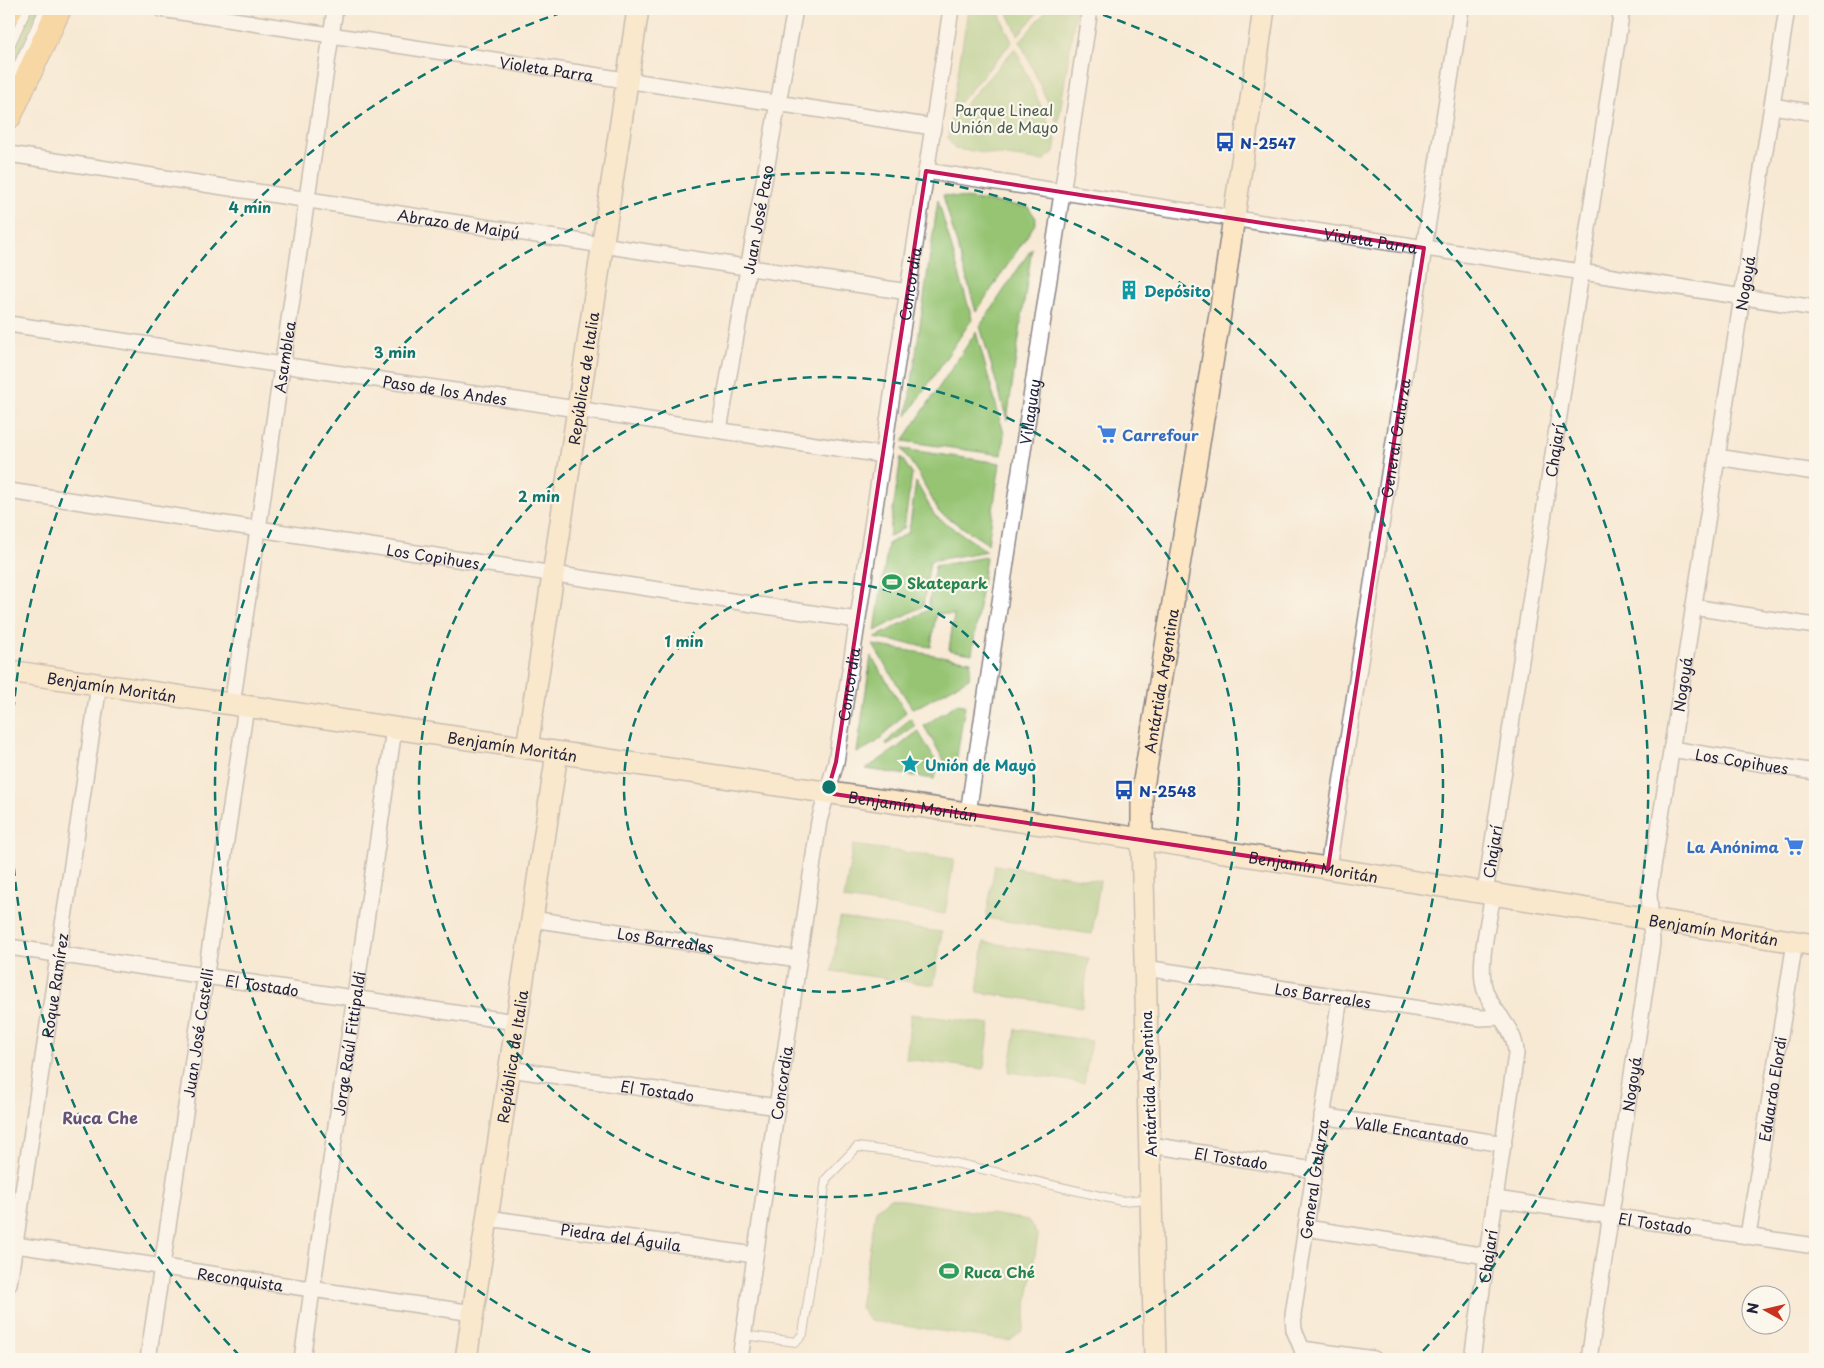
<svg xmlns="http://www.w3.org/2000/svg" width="1824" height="1368" font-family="'Playpen Sans',sans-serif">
	<rect width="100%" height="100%" fill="#fbf7ec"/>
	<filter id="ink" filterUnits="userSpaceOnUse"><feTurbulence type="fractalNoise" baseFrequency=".02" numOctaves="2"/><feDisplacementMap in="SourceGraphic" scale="10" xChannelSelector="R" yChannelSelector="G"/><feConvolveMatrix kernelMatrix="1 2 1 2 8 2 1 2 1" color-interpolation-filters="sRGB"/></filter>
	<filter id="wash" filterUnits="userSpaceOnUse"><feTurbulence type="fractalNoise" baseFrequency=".0096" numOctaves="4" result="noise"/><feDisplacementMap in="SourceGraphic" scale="20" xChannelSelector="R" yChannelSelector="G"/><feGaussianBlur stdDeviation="1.12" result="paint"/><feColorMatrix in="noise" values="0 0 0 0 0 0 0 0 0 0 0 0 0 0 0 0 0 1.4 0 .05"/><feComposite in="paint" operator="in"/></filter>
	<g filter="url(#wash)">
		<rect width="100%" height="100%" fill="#f7e9d4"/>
		<path fill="#96c473" stroke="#5c7357" d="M32,9H39L9,74V58Z
			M968,9H997L1012,42L952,111Z
			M1006,9H1041L1018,35Z
			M1048,9H1076L1058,125L1020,41Z
			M1015,48L1056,140L1054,152L1043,161L955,149L948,139L950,121Z
			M943,195L1028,207L1036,218L1035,224L976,312Z
			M938,200L972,319L907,416Z
			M1032,248L1007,420L980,326Z
			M976,332L1004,434L1002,455L903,441Z
			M902,449L1000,463L988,544L939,512L918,473Z
			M901,457L912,474L904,528L889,537Z
			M916,482L935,516L987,551L930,561L923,606L875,631L888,544L909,532Z
			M986,557L972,654L949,650L954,615L936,613L931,647L874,638L928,610L935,566Z
			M873,645L971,661L969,678L921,705L912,708Z
			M871,656L906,712L877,742L857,753Z
			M956,704L965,705L956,763L945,762L924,726Z
			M910,718L915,726L887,745L886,743Z
			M918,731L939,767L934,779L866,769L897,748Z
			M853,845L954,859L945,914L844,899Z
			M995,865L1100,881L1092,934L986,918Z
			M840,918L942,932L934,985L832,971Z
			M984,942L1089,958L1082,1007L977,992Z
			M911,1014L990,1024L984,1069L906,1059Z
			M1016,1029L1091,1041L1084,1083L1009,1072Z
			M890,1198L1028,1220L1038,1236L1023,1330L1010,1341L870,1321L860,1307L876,1210Z
			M760,1352L810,1359H759Z"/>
	</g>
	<g filter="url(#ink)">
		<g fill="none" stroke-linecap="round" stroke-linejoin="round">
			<defs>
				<path id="lane" d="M9,48L27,9
					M9,84L44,9
					M743,1335L796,1342L803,1334L826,1179L857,1147L920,1155L1122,1201L1148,1199"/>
				<g id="street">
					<path id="s1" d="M161,9L933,127"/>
					<path d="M1772,106L1815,113"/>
					<path id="s2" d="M9,154L908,292"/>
					<path id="s3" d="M926,171L1815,308"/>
					<path id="s4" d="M9,324L883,455"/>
					<path id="s5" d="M719,430L795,9"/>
					<path d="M1717,457L1815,472"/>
					<path id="s6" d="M9,491L857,620"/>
					<path d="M1693,607L1815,626"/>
					<path id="s7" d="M232,705L335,9"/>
					<path id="s8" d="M1671,749L1815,772"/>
					<path id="s9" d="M968,813L1090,9"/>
					<path id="s10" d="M1328,868L1461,9"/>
					<path id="s11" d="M1485,893L1622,9"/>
					<path id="s12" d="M532,919L798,959"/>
					<path id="s13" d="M9,947L516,1022"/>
					<path id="s14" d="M1145,968L1481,1018L1501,1017"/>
					<path id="s15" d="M509,1069L777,1107"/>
					<path id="s16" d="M1322,1116L1504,1144"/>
					<path id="s17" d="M1150,1145L1314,1170"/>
					<path id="s18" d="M1496,1199L1815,1246"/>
					<path id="s19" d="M487,1218L755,1255"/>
					<path d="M1306,1228L1487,1256"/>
					<path id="s20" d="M1748,1236L1795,942"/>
					<path id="s21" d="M9,1244L473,1313"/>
					<path id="s22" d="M9,1284L99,685"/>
					<path d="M1302,1349L1374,1359"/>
					<path id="s23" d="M148,1359L246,707"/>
					<path id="s24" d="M302,1359L394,729"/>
					<path id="s25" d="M740,1359L819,821L836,762L951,9"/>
					<path id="s26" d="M1306,1359L1294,1330L1293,1315L1340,997"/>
					<path id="s27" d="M1472,1359L1516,1054C1516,1029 1495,1015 1486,993C1476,970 1489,920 1493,894"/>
					<path id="s28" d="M1589,1359L1652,943L1649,893L1787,9"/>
				</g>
				<g id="secondary">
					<path id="s29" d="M9,671L1142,839L1815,945"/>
					<path id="s30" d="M527,748L638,9"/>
					<path id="s31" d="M466,1359L557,753"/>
					<path id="s32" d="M1155,1359L1142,839V793L1220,314L1264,9"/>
				</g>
				<path id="primary" d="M9,12L10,9
					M9,117L59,9"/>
			</defs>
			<use href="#lane" stroke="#8c8688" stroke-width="10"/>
			<use href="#street" stroke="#8c8688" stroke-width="18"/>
			<use href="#secondary" stroke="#8c8688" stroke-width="24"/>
			<use href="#primary" stroke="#8c8688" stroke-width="26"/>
			<use href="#lane" stroke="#fff" stroke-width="8"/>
			<use href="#street" stroke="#fff" stroke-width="15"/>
			<use href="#secondary" stroke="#fce6c4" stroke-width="21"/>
			<use href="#primary" stroke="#f7c06c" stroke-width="24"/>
		</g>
	</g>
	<path d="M0 0H1824V1368H0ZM926,171L1424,248L1328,868L827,793L836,762Z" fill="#f7e9d4" fill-opacity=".55" fill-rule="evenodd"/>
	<path fill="none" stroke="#c2185b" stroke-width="4" stroke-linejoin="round" d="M926,171L1424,248L1328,868L827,793L836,762Z"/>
	<g fill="none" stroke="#0f766e" stroke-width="2.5" stroke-dasharray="9 6">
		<circle cx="829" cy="787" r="205"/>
		<circle cx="829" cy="787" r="410"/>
		<path d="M604 1358A614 614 0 1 1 1054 1358"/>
		<path d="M240 1356A819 819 0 0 1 569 10M1089 10A819 819 0 0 1 1418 1356"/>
	</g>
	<defs>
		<symbol id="bus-bare" viewBox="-9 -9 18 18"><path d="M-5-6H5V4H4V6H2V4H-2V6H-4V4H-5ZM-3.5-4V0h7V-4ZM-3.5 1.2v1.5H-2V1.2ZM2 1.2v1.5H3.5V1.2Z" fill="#1a4fb4" stroke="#fbf7ec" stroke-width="2.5" paint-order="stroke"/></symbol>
		<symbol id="building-bare" viewBox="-9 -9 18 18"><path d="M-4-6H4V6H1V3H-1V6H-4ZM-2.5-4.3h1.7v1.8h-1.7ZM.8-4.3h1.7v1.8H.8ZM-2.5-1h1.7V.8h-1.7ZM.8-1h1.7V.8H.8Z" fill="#0f9aa8" stroke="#fbf7ec" stroke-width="2.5" paint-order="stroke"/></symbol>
		<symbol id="supermarket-bare" viewBox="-9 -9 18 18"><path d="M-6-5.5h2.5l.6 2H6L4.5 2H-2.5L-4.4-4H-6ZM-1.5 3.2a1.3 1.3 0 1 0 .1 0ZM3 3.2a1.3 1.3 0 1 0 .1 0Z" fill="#3f7fe0" stroke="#fbf7ec" stroke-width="2.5" paint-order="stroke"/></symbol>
		<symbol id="stadium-bare" viewBox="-9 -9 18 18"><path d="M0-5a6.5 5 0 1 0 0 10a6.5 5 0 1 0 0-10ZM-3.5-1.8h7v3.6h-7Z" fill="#2e9e5b" stroke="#fbf7ec" stroke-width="2.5" paint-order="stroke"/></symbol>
		<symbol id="sight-bare" viewBox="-9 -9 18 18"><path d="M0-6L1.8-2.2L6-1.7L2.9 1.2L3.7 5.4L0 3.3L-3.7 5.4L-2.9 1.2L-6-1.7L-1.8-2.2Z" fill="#0f9aa8" stroke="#fbf7ec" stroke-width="2.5" paint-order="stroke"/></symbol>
	</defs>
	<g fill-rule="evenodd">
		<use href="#bus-bare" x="1211" y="128" width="28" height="28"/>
		<use href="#building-bare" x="1115" y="276" width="28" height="28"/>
		<use href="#supermarket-bare" x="1093" y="420" width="28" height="28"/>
		<use href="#stadium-bare" x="878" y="568" width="28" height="28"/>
		<use href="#sight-bare" x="896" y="750" width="28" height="28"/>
		<use href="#bus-bare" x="1110" y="776" width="28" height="28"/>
		<use href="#supermarket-bare" x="1780" y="832" width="28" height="28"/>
		<use href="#stadium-bare" x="935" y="1257" width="28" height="28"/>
	</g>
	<g text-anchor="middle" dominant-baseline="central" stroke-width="4.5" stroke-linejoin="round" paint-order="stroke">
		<g font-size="15" fill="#22223b" stroke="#fbf7ec">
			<text stroke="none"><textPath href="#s1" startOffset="390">Violeta Parra</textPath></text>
			<text stroke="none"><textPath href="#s5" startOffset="214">Juan José Paso</textPath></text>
			<text stroke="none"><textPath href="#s2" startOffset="455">Abrazo de Maipú</textPath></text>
			<text stroke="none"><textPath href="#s3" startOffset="450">Violeta Parra</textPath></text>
			<text stroke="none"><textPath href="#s25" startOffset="1089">Concordia</textPath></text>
			<text stroke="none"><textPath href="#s28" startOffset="1088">Nogoyá</textPath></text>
			<text stroke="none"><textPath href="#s7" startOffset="352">Asamblea</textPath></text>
			<text stroke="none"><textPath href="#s30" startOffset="374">República de Italia</textPath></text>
			<text stroke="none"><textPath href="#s4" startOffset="441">Paso de los Andes</textPath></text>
			<text stroke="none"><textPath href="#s9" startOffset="406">Villaguay</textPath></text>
			<text stroke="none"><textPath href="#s10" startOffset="435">General Galarza</textPath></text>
			<text stroke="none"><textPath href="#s11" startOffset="448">Chajarí</textPath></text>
			<text stroke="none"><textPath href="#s6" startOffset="429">Los Copihues</textPath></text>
			<text stroke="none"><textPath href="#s32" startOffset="680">Antártida Argentina</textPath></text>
			<text stroke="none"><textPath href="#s28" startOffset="682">Nogoyá</textPath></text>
			<text stroke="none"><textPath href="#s25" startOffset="684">Concordia</textPath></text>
			<text stroke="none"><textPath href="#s29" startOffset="104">Benjamín Moritán</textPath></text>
			<text stroke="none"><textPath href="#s29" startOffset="509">Benjamín Moritán</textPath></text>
			<text stroke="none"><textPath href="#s8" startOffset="72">Los Copihues</textPath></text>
			<text stroke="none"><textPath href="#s29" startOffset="914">Benjamín Moritán</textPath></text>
			<text stroke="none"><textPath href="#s11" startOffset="42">Chajarí</textPath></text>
			<text stroke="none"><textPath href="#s29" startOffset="1319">Benjamín Moritán</textPath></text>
			<text stroke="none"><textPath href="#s29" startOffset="1724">Benjamín Moritán</textPath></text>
			<text stroke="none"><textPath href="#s12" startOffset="135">Los Barreales</textPath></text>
			<text stroke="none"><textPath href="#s13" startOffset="256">El Tostado</textPath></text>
			<text stroke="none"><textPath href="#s22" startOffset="302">Roque Ramírez</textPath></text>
			<text stroke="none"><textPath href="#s14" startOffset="180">Los Barreales</textPath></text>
			<text stroke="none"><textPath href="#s23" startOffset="330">Juan José Castelli</textPath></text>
			<text stroke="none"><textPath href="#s24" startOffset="319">Jorge Raúl Fittipaldi</textPath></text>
			<text stroke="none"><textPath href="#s31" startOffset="306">República de Italia</textPath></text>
			<text stroke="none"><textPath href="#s25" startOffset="279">Concordia</textPath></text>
			<text transform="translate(1148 1084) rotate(-92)">Antártida Argentina</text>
			<text stroke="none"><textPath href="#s28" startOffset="278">Nogoyá</textPath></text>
			<text stroke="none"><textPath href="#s20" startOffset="149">Eduardo Elordi</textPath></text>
			<text stroke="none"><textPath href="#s15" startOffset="150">El Tostado</textPath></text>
			<text stroke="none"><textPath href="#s16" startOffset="91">Valle Encantado</textPath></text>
			<text stroke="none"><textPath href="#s17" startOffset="82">El Tostado</textPath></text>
			<text stroke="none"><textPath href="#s26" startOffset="184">General Galarza</textPath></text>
			<text stroke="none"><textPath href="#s18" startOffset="161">El Tostado</textPath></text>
			<text stroke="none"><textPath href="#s19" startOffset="135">Piedra del Águila</textPath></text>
			<text stroke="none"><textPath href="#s27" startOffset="104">Chajarí</textPath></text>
			<text stroke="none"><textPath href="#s21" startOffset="234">Reconquista</textPath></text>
		</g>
		<g font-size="15" fill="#4b5b4f" stroke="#fbf7ec">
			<text x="1004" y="109">Parque Lineal<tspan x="1004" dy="17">Unión de Mayo</tspan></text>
		</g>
		<g font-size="15" font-weight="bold" fill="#164399" stroke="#fbf7ec" text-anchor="start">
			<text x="1240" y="142">N-2547</text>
			<text x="1139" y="790">N-2548</text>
		</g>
		<g font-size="15" font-weight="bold" fill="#0d838f" stroke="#fbf7ec" text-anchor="start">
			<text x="1144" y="290">Depósito</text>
			<text x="925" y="764">Unión de Mayo</text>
		</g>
		<g font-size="15" font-weight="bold" fill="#366cbe" stroke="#fbf7ec" text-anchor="start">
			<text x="1122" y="434">Carrefour</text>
			<text x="1779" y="846" text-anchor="end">La Anónima</text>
		</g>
		<g font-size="15" font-weight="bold" fill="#27864d" stroke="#fbf7ec" text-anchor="start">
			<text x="907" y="582">Skatepark</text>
			<text x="964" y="1271">Ruca Ché</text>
		</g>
		<g font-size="16" font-weight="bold" fill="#655279" stroke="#fbf7ec">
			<text x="100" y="1117">Ruca Che</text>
		</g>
	</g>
	<circle cx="829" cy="787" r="8" fill="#0f766e" stroke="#fbf7ec" stroke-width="2.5"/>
	<g font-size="15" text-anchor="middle" font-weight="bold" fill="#0f766e" stroke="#fbf7ec" stroke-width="4.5" stroke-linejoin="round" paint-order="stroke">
		<text x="250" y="213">4 min</text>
		<text x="395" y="358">3 min</text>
		<text x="539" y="502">2 min</text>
		<text x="684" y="647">1 min</text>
	</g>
	<rect width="1824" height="1368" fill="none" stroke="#fbf7ec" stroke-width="30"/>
	<g transform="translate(1766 1310) rotate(278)"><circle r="24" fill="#fbf7ec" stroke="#a4a2a5"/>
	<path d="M0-4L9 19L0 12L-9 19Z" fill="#c8321e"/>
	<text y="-8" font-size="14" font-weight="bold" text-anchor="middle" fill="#22223b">N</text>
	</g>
</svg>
